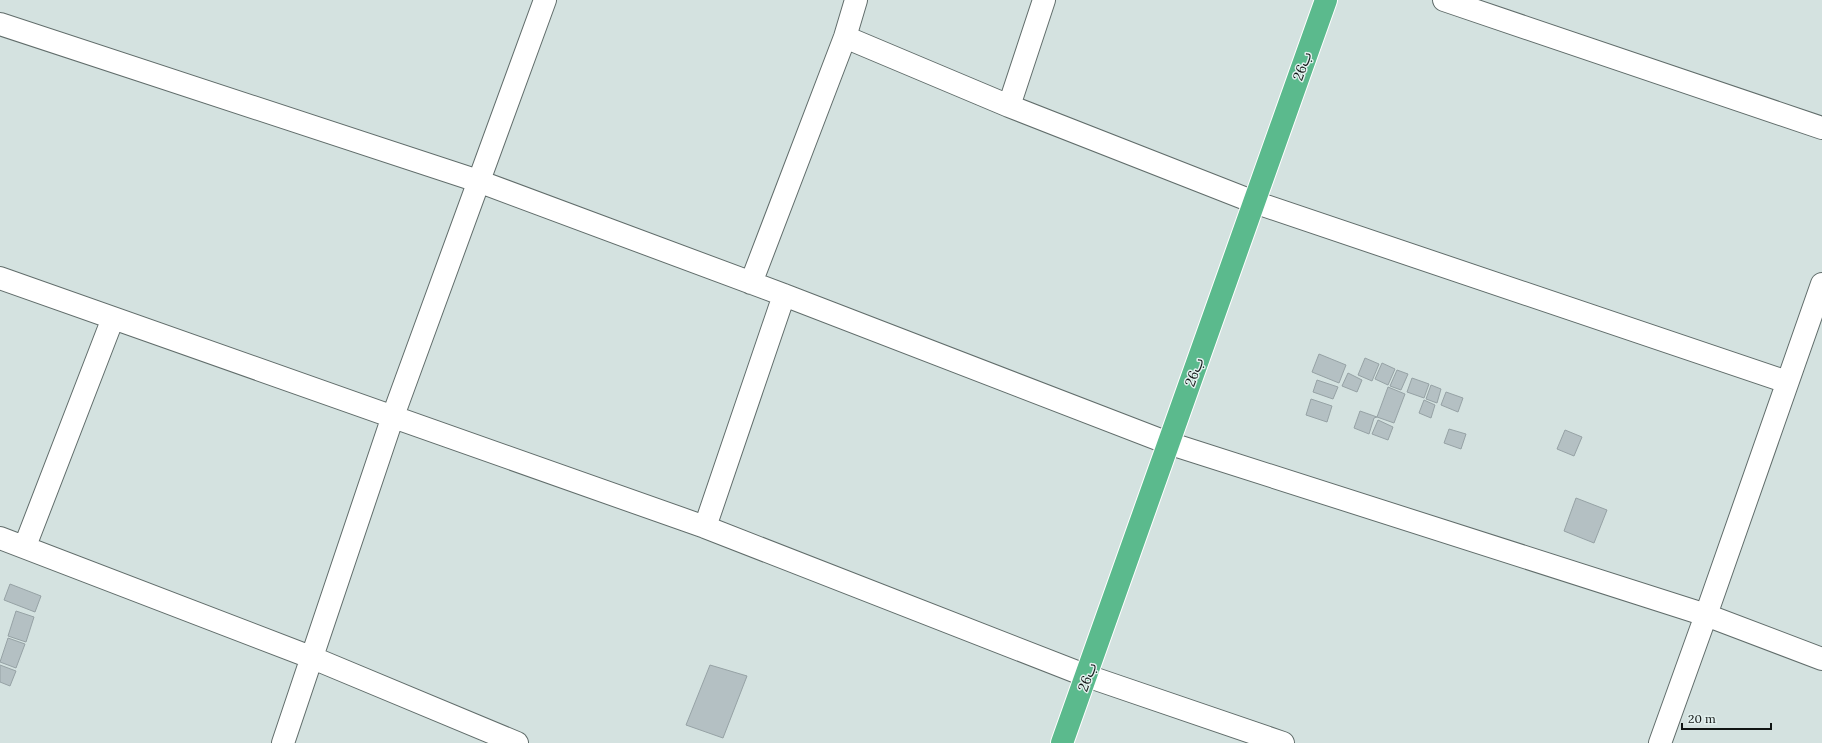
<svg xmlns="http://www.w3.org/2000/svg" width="1822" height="743" font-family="Lora,'Noto Sans Arabic',serif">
	<rect width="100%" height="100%" fill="#d4e2e0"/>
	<path fill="#b4c0c3" stroke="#96a2a5" d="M1319,354L1346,365L1339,383L1312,372Z
		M1365,358L1379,364L1372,381L1358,375Z
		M1382,363L1395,369L1388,385L1375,379Z
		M1397,370L1408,374L1401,390L1390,386Z
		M1348,373L1362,380L1357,392L1342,386Z
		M1412,378L1429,384L1424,398L1407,392Z
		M1317,380L1338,387L1333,399L1313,392Z
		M1431,385L1441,389L1437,403L1426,399Z
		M1388,387L1405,394L1394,423L1377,417Z
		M1446,392L1463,398L1458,412L1441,405Z
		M1311,399L1332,406L1327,422L1306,415Z
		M1424,400L1435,405L1431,418L1419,413Z
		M1360,411L1377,417L1374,418L1369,434L1354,428Z
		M1378,420L1393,427L1388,440L1372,434Z
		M1449,429L1466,434L1461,449L1444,443Z
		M1565,430L1582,437L1574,456L1557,449Z
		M1576,498L1607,510L1594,543L1564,531Z
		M10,584L41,596L35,612L4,600Z
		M16,611L34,617L26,642L8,636Z
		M8,638L25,644L16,668L0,662Z
		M0,665L16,671L10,686L0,682Z
		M710,665L747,676L723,738L686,725Z"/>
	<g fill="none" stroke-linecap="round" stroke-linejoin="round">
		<defs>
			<path id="minor" d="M1444,0L1822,128
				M0,24L478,181L784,295L1168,443L1706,615L1822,659
				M845,37L1009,106L1254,202L1787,382
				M1009,106L1044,0
				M0,278L705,527L1087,676L1283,743
				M751,283L845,37L856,0
				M705,527L784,295
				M0,538L313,658L517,743
				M25,546L113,318
				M283,743L393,416L545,0
				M1660,743L1706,615L1822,284"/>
			<path id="highway" d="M1062,743L1326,0"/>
		</defs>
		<use href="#minor" stroke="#616d6b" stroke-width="24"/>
		<use href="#highway" stroke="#fff" stroke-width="24"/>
		<use href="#minor" stroke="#fff" stroke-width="22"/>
		<use href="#highway" stroke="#5bba8d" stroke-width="22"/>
	</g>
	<g text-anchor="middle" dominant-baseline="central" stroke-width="3" stroke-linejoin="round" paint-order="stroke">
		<g font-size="14" fill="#101514" stroke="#e1efed">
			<text transform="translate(1302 66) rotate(-70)">26ب</text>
			<text transform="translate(1194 372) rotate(-70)">26ب</text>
			<text transform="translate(1087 677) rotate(-70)">26ب</text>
		</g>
	</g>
	<path d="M1682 723v6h89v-6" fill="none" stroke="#101514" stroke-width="2"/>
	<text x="1688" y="723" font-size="12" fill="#101514" stroke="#e1efed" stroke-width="3" paint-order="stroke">20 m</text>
</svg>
